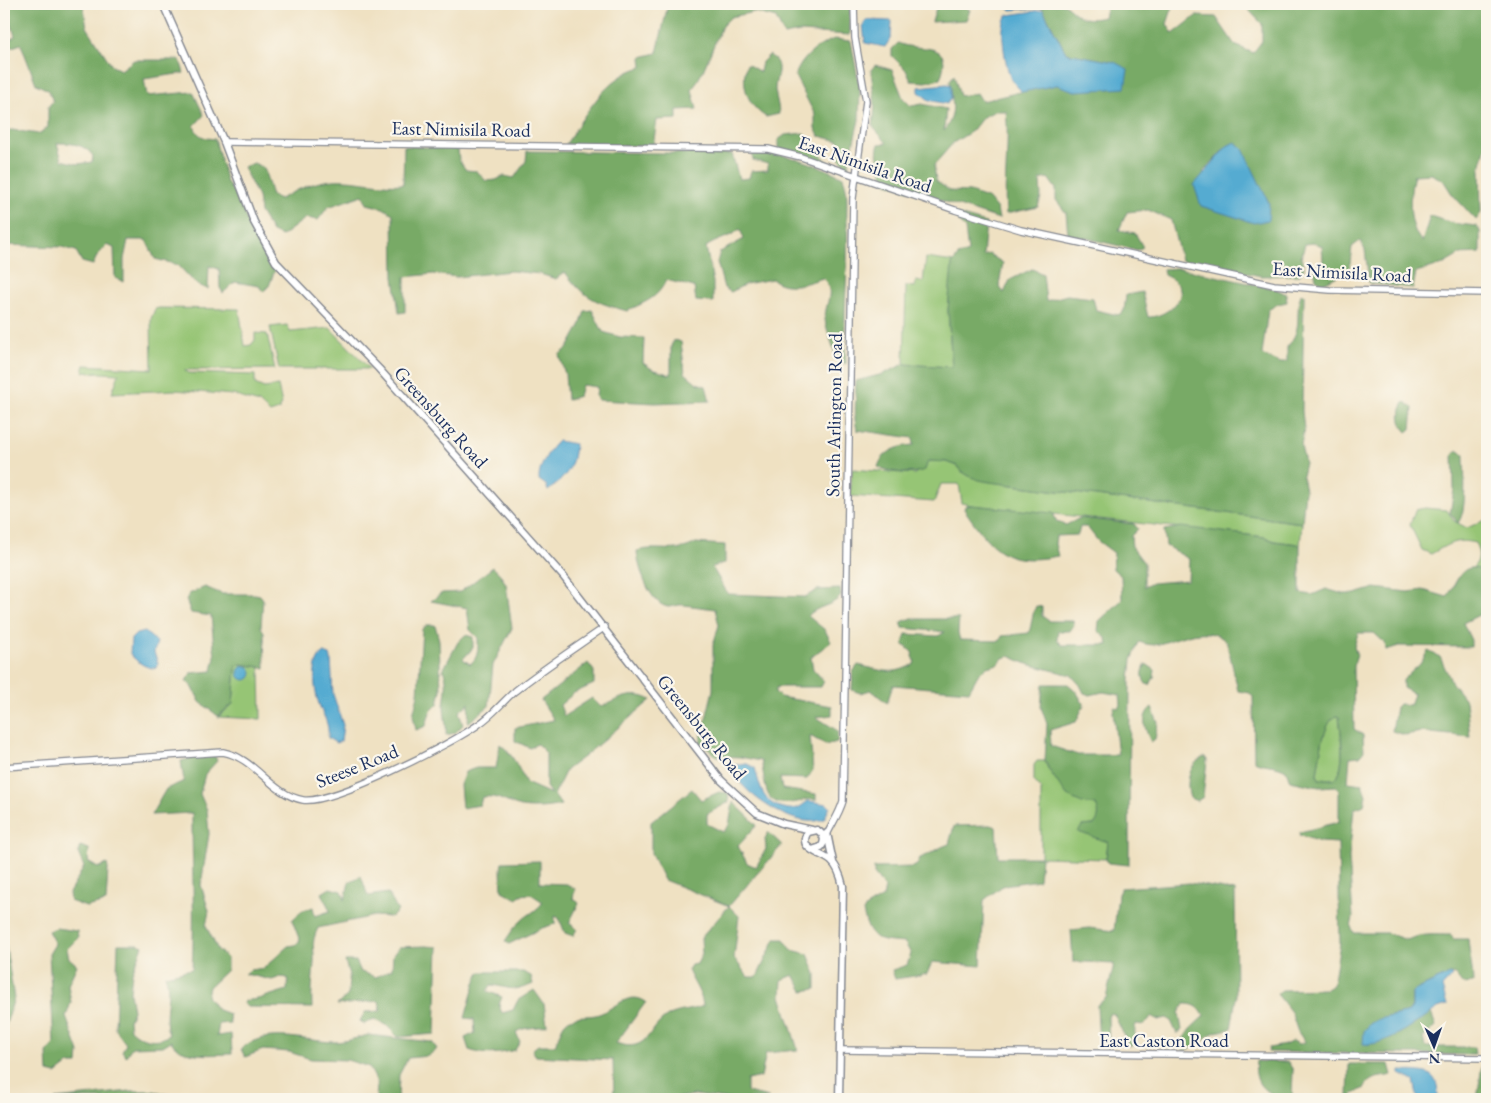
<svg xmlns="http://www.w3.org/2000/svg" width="1491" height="1103" font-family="'EB Garamond',serif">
	<rect width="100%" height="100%" fill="#fbf7ec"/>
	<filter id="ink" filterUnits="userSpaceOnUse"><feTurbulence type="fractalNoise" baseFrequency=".02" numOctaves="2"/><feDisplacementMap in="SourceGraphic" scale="10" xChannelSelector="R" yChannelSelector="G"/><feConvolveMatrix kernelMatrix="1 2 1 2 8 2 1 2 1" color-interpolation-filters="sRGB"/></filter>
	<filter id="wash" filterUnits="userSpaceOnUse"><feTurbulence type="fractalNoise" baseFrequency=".0096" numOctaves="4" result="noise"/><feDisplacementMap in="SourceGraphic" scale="20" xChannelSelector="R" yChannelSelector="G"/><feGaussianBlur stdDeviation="1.12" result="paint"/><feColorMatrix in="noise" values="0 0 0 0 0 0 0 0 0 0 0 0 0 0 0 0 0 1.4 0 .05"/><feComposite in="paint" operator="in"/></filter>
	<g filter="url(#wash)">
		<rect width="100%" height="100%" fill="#efe1c2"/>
		<path fill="#96c574" stroke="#587a69" d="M926,258L954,262L948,310L952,368L904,364L906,286L915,287L916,281L923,282Z
			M159,308L239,309L245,346L251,345L255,340V333L267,334L275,369L184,370L189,373L255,375V384L264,388L278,386L282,404L279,410L270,413L259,403L233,395L175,390L112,393L119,374L83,372L85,365L152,369L151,319L155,309Z
			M287,325L290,332L330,328L370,369H279L270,327Z
			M928,461L947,462L958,466L962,472L979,479L1005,484L1302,523L1300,546L1298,544L1274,541L1265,537L971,505L962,503L959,484H941L934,502L850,496L852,469L915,474Z
			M1425,508L1447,510L1454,521L1467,528L1487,519V573L1472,568C1480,562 1480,552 1475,543C1454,538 1448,545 1431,554L1422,550L1410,525L1415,510Z
			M241,664L260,667L261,719L218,717L233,704L236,667Z
			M1335,716L1339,717C1341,730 1346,771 1335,779H1319L1317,774C1320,759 1322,724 1335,716Z
			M1037,761H1045L1049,771L1082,803L1097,805L1099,818L1094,825L1082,826L1108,842L1106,859L1041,857V789L1034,781V765Z"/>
		<path fill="#78aa66" stroke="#4a6c62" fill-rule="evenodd" d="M4,4H83L87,27L112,66L121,70L134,60H180L184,73L144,79L147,96L193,92L204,115L194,126C198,137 204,138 215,139L227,183L239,199L252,235L263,253L276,267L269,286L263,292L259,286L235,282L223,293L220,288L219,269L209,266L208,289L197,285L178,265L155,259L146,240H128L124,259V282L115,278L114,248L107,245L97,256L93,265L82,262L76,251L62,247L4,245V131L12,130L39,134L48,127V107L53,101L48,90L36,84L21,44L4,50V44L15,36L8,13L4,16ZM57,143C71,143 85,144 93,156L92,162L78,164L62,160Z
			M668,4H850V35L800,32L784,35L776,18L754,12L731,17L722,26L703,71L692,90L697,109L677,110V119L657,120L653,146L566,144C585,115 606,76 642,67L641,57L657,53Z
			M937,4H960L970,10L966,20L932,22Z
			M1040,4H1065C1079,18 1085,21 1104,17L1107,4H1172V9L1167,24L1173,34L1196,16L1216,17L1235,45L1253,53L1262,41V24L1247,8L1224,4H1487V147L1485,149L1480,168L1481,213L1476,220L1452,194L1443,180L1431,174L1414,175C1409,195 1407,225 1422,242L1430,216L1452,223L1476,226L1480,231V253L1461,254L1444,264L1416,272L1413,288L1369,283L1365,250L1360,241L1352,247L1349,272C1339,273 1331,281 1320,284L1316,278L1314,269L1323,261L1322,246L1315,243L1305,244L1301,258L1304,267L1300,275L1261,276L1181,260L1171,220L1148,210L1127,212L1119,230L1135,233L1143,247L1137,250L1068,234L1066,213L1056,200V189L1048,178L1040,180L1041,197L1038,207L1006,214C1003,179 1010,145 1006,111H995L983,117L972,131L953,143L934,165L936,181L950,191L970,192L989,199L997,209L999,219L887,183C881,171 874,156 879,144L887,143L873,127L875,105L871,70L875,65L892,70L903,98L911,106L922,104L946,109L944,131C958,112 951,101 950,80L954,75L960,96L977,93L982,101L1033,89L1114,62L1066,53ZM1227,146L1257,180L1269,203L1203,172Z
			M834,39L851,41L860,90L859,120L848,167L839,158V141L819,136L815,128V115L795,76C801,58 817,46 834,39Z
			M898,43C919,53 956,38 940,79L926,82L911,81L906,70L892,56V49Z
			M769,55C785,64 775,77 775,90C776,98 779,106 779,114L766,117C748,106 740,85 747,64L760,72L762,62Z
			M804,133C810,145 820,152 828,163L778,149V140L785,135Z
			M404,146L458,149L459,160L466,170L477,171L486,181L496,180L504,176L514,178L526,161L527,151L732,154L739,179L749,178L751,171L768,170V164L753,160L752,153C784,152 814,163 843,177C849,192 846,206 847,222C849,270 842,317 846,364L836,359C834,347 829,337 826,325C821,307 838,293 823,278C806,283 788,291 772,279L746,284L731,292L724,288L717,262L720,252L744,239L740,229C730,238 717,239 706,247L713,282V302L696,301L694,287L666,280C658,299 644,302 627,311C598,303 583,298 565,272L556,279L540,274L511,271L457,277L433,274L405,277V312L399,313L394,277L393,214L383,208L367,204L363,195L328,207L318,220L306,218L282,236L272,232L260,212L258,197L243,167L254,163L264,168L272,196L280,199C300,188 321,178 345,180C365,181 383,186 403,184Z
			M955,214L986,223L983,256L989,254L1003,263L999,286L1004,293L1010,280L1032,269L1043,274L1046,301L1067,295L1093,298L1096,310L1118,315L1124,311L1126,295L1142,292L1148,317C1162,318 1190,300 1177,284C1175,280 1168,277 1164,275L1163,269L1178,268L1276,289L1286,294L1287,302L1278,304L1268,310L1262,355L1280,363L1287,361V347C1304,328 1294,315 1301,294L1304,295L1302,411L1304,429L1301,446L1305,463L1302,476L1305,490L1302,523L1005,484C990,482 967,481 958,466L947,462L928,461L925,470C910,475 893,473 878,467C883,451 898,446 914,445L913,438L857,430L855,420L856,381L883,374L904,364L952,367L948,310L952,264L958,256L968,252L965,229L954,216Z
			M592,310L603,332L620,337L644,338L643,363L652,369L671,375V346L674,340L681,342L685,373L697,383L706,386L710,401L655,403L598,400L596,396L597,387L582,385L579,396L567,400L565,374L559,355L568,348L580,326L585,311Z
			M1405,402L1413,408L1411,429L1407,432C1399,424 1398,409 1405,402Z
			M1457,450L1464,454C1464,471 1468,510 1458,523L1450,513L1454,490L1453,455Z
			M971,505L1053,513L1057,522L1066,525L1080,518L1134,524L1138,529L1131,536L1132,547L1144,563V587L1152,583L1188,580L1189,559L1166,546L1164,530L1181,527L1265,537L1274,541L1298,544L1300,546V593L1312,595L1326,589L1343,594H1355L1375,588L1408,592L1423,590L1447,597C1458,582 1461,557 1487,573V615H1479L1463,623L1471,640V647L1399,646L1386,650L1385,643L1374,633H1358L1354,647L1357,655L1353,666L1354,729L1363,735L1364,751L1360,756L1350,757L1348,782L1362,784L1366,795L1364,805L1354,809L1349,857L1353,918L1351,927L1354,933H1387L1407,940C1421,933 1437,935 1451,935L1453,939H1468C1469,954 1473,968 1473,983L1462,984L1455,975L1450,974L1412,992V1007L1409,1012L1379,1019L1367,1045L1398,1034L1431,1013L1436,1026L1423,1038L1425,1047H1474L1475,1055L1268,1052L1269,1048L1285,1045L1293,1041L1299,1044L1305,1042L1298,1032L1291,1012L1277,994L1282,990L1326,989L1333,985L1340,943L1338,843L1320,842L1299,835L1300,832L1339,822V791L1336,786L1319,787L1290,781L1286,770C1276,764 1265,766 1254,761L1253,697L1250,693L1238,691L1227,642C1207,623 1181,638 1159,644C1153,646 1145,644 1139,642L1132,660L1130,680L1129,865L1108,863L1106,859L1108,842L1078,832L1082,826L1094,825C1099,818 1100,814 1096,805L1082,803L1067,796L1049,770L1045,761L1047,724L1041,707L1043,684H1068L1076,691L1084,705L1076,722L1050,730L1051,746L1078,755H1118L1113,712L1114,707L1119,708L1121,705L1120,695L1103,692L1090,695L1084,693L1080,685L1071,675L1027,664L1009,656L1003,658L998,664L987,667L979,673L969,691L893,685L887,703L871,690L860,693L852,690L853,672L858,665C881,670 893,677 915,663L912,652L903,644L906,634L938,636L945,632L903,628L901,622L909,619H959L958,633L960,640L1000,641L1002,636L1029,633C1032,623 1032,614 1036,606L1042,607V616L1049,621H1073L1074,625L1070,631H1058L1057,639L1062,645H1108L1107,639L1098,631L1099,621L1122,600L1121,576L1113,569L1114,553L1098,541L1087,527H1080L1078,535L1056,536L1055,544L1058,556C1005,566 993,551 964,509L965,506ZM1336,716L1339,717C1341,730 1346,771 1335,779H1319L1317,774C1320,759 1322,724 1336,716Z
			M696,543L725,545V563L712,567L728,594L805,597L817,590L840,589L841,596C832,607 818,605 808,616L825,630L831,642L811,657L813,669L824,681L821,687H777L775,692L780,697L832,706V715L816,717L838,731L837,742L826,745L810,736L813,770L807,779L780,778L782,789L816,794V800C808,798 804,801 797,802C762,809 767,788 761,761L740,757L717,756L700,743L713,690V645L719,625L715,609C705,608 694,606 684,605C679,604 673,607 668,607C649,604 638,567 637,551C658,545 675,555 696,543Z
			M493,567L500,574L506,584L512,628L493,665L489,706L468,723L469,703L459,712L463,725L455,733L446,735C447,724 444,716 444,706C445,693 449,682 443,670L458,642L465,635L473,637V648L463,659L470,664C479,658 478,647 478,638L470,630L467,608L431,601L442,593L460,592Z
			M205,587L222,594H255L260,595L263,599L261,627L264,632L265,668L241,664L236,667L233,704L218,716L200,702L192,686L186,681L191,673L212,671L215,657L211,616L191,613L186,600L189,594Z
			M427,625H435L439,640L441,690L438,704L430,712L426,726L416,730L413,715L418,695L422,629Z
			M1428,651L1440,657L1452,683L1466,701L1470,737L1421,732L1405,735L1392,731L1396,707L1399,704L1410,705L1414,694L1403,688V680L1420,664Z
			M588,663L594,671V684L574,693L560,705L564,716L592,698L601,707C618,699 633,690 651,700L586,755L566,770L554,795L561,805C549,808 533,809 521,807C505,803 500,795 482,797L480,805L462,808L460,785L465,772L476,768H496L500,744C513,754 519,769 526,783L551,794L546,787V753L537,744L530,748L515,741V728L554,720L541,700Z
			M1146,664L1155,670L1154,677L1150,685L1146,684C1141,677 1142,672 1146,664Z
			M1152,707L1158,723L1155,739L1151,742C1145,730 1140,716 1152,707Z
			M202,755L215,756L217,761L205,774L200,794L207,810L209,834L201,885L209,911L206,926L218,950L227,958V970L209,987L207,996L216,1009L229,1014L230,1023L219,1024L217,1036L231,1034L232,1054C215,1054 180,1059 171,1041L163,1046L132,1047L126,1056L122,1051L126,1044L115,1029L118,944H138L143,946L132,973L130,992L133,1011L129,1020L130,1029C141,1040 156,1043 169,1035C161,1016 173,993 165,975L192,969C195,917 192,865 192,813L151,815L166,789L184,781L181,761Z
			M1205,757L1207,760L1203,797L1197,801L1190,798C1185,784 1189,762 1205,757Z
			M692,789L701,800L719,792L728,793L729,802L707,814V824L723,832L729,825L733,802L757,825L738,846L747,863L756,867L766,849L765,839L768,832L782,845L729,906L739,916L734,958L748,977H757L775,939H784L792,950L808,954L816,974V989L803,991L794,975L782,980L781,996L798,1050L766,1053L761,1077L747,1080V1092L769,1097L765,1099H725L695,1095L670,1099H614L613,1060L536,1056L532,1050L538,1045H555C558,1038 561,1028 565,1023C574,1013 589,1018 599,1014C614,1009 629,990 646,1002L616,1043C650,1055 648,1024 672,1014C682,1010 693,1010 703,1006C702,993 693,983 688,970L691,965L697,964L702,954L701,938L729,906L664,880L651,854V822Z
			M990,825L996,827L998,857H1041L1039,880L1004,885L984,900L981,966L932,962L927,974L895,979L892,970L907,965L911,954L905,943C878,941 870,942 863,912L866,907L883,897L885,888L874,874V868L913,867L917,865L920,858C931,855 938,847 949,844L954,826Z
			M80,846L89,849L88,862L98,868L107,864L108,869L106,902L86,907L70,901L69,893L84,867L78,853Z
			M540,861V883L567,884L575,889L573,898L579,903L569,923L577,929L573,936L565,933L559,918L555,916V924L542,928L509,944L505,941C510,934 514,927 521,921C528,914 537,911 543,902L531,894L520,895L517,899L502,891L501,870L502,862Z
			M361,876L368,896L388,893L398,911L392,917L374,916L318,928C310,945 315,947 314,963C313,979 311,992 312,1008L247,1007L243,1001L258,999L287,990L288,978L281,977L272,980L245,974L250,970L264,968L288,946L295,945L300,941L292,920L302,911L313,907L315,916L330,911L322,893L330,888L342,891L345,900L349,882Z
			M1190,883L1235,891L1236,998L1231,1029L1215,1032L1190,1049L1183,1050L1181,1042L1190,1029L1204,1016C1199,1006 1194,1004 1184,1004L1179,1013L1182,1030L1177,1034L1171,1021L1167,1018L1158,1020L1152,1016L1144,1025L1136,1024C1133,1032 1137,1038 1134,1045L1129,1046L1114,1014L1110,1013L1108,1017L1109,1044L1108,1047H1099L1097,1005L1106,998L1114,964C1100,964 1088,961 1073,962L1071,930L1089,928L1114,931L1118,894L1121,888Z
			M56,928L77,931L78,938L67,949L69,958L77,965L68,985L71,1002L66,1017L79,1052L78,1064H69L56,1074L48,1072L47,1052L54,1044L49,954L55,944L48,931Z
			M4,935L14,998L4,1031L6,1061L4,1064Z
			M426,946L438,947L435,1034L398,1037L386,1025L374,1019L364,1024L360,1021L365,1012L381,1011L379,1001L337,1005L348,995L349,975L345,961H356L361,972L376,977L392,969L393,955L399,947Z
			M480,972H523L531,976L533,984C514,993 509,987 491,985L487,991L502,997L499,1005L502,1013L513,1010L518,1000L534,990L544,1004L547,1025C536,1029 526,1026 516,1032L520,1042L515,1050C499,1054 485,1056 469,1050L465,1038L475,1033L474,1019L465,1018L475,983Z
			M368,1035L432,1042L437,1049L428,1056L408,1058L399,1075L398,1099H376L377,1082L369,1067L347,1060L311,1059L289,1052L263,1050L245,1057L241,1049C266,1027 303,1041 333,1042C344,1042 357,1038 368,1035Z
			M1256,1061L1288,1062L1293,1070L1292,1099H1272V1094C1258,1088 1254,1076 1256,1061Z
			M1349,1064H1389L1392,1075C1381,1078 1369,1076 1365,1088L1353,1093V1099H1348Z
			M1482,1065L1487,1066V1097L1477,1099Z
			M130,1091H153L181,1096L183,1099H55Z"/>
		<path fill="#55abd1" stroke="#386d98" d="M1002,4H1040L1042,8L1011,10Z
			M1043,10L1066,53L1114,62L1128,69L1125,88L1075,91L1057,85L1022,92C1019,88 1014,84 1011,79C1006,69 997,21 1008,15Z
			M867,20L892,21L891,38L885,47L865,43L863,25Z
			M947,84L951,85V98L947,104L929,100L919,92V87Z
			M1235,142L1243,149L1269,203L1268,220L1254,223L1201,206L1194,185L1227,146Z
			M558,441L575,444C573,470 566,476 548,491L546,485L539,480C538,468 549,449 558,441Z
			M145,632L157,642L154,652L158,664L156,668C146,669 136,661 130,654L131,639L136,634Z
			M324,653L330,655L331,659L333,694L343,725L341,741L336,743L328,738C330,722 322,715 318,701C314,689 311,660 324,653Z
			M238 673a7 7 0 1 1 14 0a7 7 0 1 1-14 0Z
			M745,763L755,768C760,786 762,803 783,808C795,811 799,808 808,801L827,804L830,807L824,819C794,831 741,793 729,766Z
			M1450,974L1452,976L1442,987L1447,1005L1438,1008C1420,1020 1386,1047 1363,1044L1364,1031L1371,1023L1379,1019L1409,1012L1412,1007V992Z
			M1400,1071C1425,1072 1439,1069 1438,1099H1418L1414,1081L1400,1074Z"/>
	</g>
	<g filter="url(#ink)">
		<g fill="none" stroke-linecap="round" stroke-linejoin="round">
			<defs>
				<path id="tertiary" d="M224,142L768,149L801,157L955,210L1021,230L1274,285L1330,290L1487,293
					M4,767L223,752C256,758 270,794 303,800C331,805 454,743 479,724C493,715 503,701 515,691C544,668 575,648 605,627
					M826,837C831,825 839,815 843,801L853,198L866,101L855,38L854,4
					M840,1050L1487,1058"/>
				<path id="secondary" d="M163,4L224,142L254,222L276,262L379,369L563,576L721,780L757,813L784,824L812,830
					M827,833L833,862
					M812,850L821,847C826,841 824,834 817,830L808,832C796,849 822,853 831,861C838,867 841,877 843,886L839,1099"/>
			</defs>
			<use href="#tertiary" stroke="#858890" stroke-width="8"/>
			<use href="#secondary" stroke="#858890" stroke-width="9"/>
			<use href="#tertiary" stroke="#fff" stroke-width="5.5"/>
			<use href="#secondary" stroke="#fff" stroke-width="6"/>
		</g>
	</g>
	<g text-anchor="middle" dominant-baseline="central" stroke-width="4.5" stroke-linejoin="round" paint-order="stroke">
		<g font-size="19" fill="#1b2f5e" stroke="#fbf7ec">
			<text transform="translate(461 129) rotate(1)">East Nimisila Road</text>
			<text transform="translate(865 164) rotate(19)">East Nimisila Road</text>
			<text transform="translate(1342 272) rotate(3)">East Nimisila Road</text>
			<text transform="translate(834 415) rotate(-89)">South Arlington Road</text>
			<text transform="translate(441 417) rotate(48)">Greensburg Road</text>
			<text transform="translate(702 727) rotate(51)">Greensburg Road</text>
			<text transform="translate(357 766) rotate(-22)">Steese Road</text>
			<text x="1164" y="1040">East Caston Road</text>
		</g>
	</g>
	<rect width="1491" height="1103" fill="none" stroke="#fbf7ec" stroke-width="20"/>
	<g transform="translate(1434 1046) rotate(178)" stroke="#fbf7ec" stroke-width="4" paint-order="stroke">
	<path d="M0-4L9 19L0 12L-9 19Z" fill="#1b2f5e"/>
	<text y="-8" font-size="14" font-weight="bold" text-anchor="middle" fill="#1b2f5e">N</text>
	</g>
</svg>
